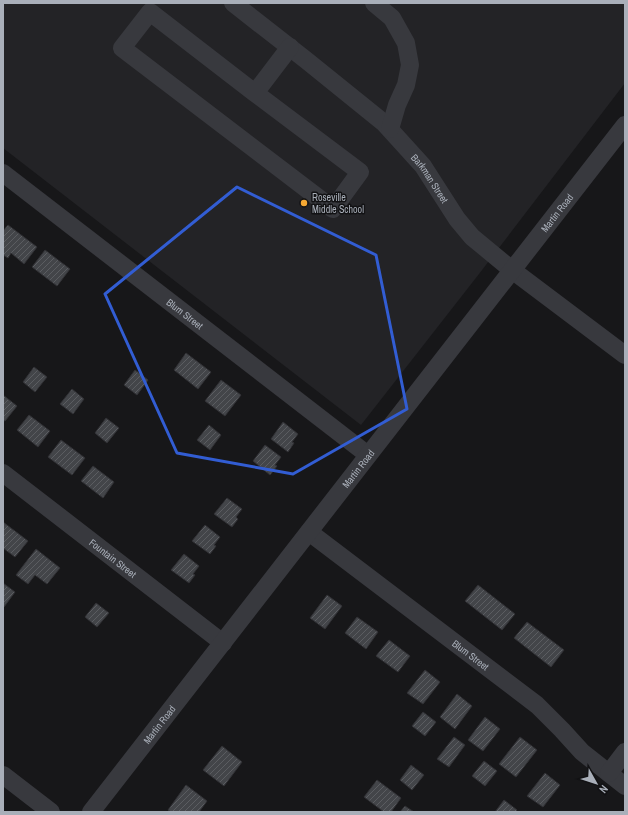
<svg xmlns="http://www.w3.org/2000/svg" width="628" height="815" font-family="'Archivo Narrow',sans-serif">
	<defs>
		<pattern id="building-hatch" width="6" height="6" patternUnits="userSpaceOnUse"><rect width="6" height="6" fill="#434549"/><path d="M-1 1l2-2M0 6l6-6M5 7l2-2" fill="none" stroke="#5b5d61"/></pattern>
	</defs>
	<rect width="100%" height="100%" fill="#171719"/>
	<path fill="#232326" d="M3,3H625V83L479,274L361,425L3,148Z"/>
	<path fill="url(#building-hatch)" stroke="#313135" d="M8,225L37,247L24,264L11,253L8,258L3,255V231Z
		M45,250L70,269L57,286L32,267Z
		M186,353L211,372L198,389L174,370Z
		M34,367L47,377L35,392L23,382Z
		M135,370L148,380L137,395L124,385Z
		M221,380L241,395L225,416L205,401Z
		M72,389L84,399L73,414L60,404Z
		M3,395L17,406L5,421L3,420Z
		M29,415L50,431L38,447L17,430Z
		M106,418L119,428L107,443L95,433Z
		M283,422L298,434L292,442L294,443L288,452L271,439Z
		M209,425L221,435L210,450L197,440Z
		M61,440L85,458L72,475L48,457Z
		M265,445L281,457L275,465L277,466L270,475L253,461Z
		M93,466L114,482L103,498L81,481Z
		M227,498L242,509L236,517L238,519L232,527L214,514Z
		M3,522L28,541L15,557L3,548Z
		M205,525L220,537L214,545L216,546L210,554L192,541Z
		M36,549L60,568L47,584L35,575L28,584L16,575Z
		M184,554L199,566L193,574L195,575L189,583L171,570Z
		M3,583L15,592L4,607L3,606Z
		M478,585L515,614L502,630L465,601Z
		M327,595L342,606L325,629L310,618Z
		M96,603L109,613L97,627L85,617Z
		M357,617L378,632L366,649L345,633Z
		M527,622L564,650L551,667L514,638Z
		M389,640L410,656L398,672L376,656Z
		M425,670L440,682L423,704L407,693Z
		M457,694L472,706L455,729L440,717Z
		M423,712L436,722L425,736L412,726Z
		M485,717L500,729L483,751L468,740Z
		M454,737L465,745L449,767L437,759Z
		M520,737L537,750L516,777L499,764Z
		M222,746L242,762L224,786L203,770Z
		M484,761L497,771L485,786L472,776Z
		M411,765L424,775L412,790L400,780Z
		M545,773L560,785L543,807L527,796Z
		M377,780L401,798L391,812H384L364,797Z
		M186,785L207,801L199,812H171L168,810Z
		M504,800L517,810L515,812H495Z
		M405,806L414,812H400Z"/>
	<g fill="none" stroke-linecap="round" stroke-linejoin="round">
		<g stroke="#38393e" stroke-width="18">
			<path id="s1" d="M233,3L306,60L384,123L423,166L457,219L472,237L512,270L625,355"/>
			<path d="M374,3L392,18L406,43L410,65L406,85L397,105L390,129"/>
			<path d="M255,93L360,172L333,209L122,48L150,12L255,93L290,47"/>
			<path id="s2" d="M3,173L368,455"/>
			<path id="s3" d="M3,473L223,643"/>
			<path id="s4" d="M309,532L537,705L562,730L582,752L625,786"/>
			<path d="M609,773L625,752"/>
			<path d="M3,775L51,812"/>
			<path id="s5" d="M91,812L625,125"/>
		</g>
	</g>
	<path fill="none" stroke="#325dd3" stroke-width="3" stroke-linejoin="round" d="M237,187L376,255L407,409L293,474L177,453L105,294Z"/>
	<circle fill="#f6a933" stroke="#121214" stroke-width="1.5" cx="304" cy="203" r="4"/>
	<g text-anchor="middle" dominant-baseline="central" stroke-width="3" stroke-linejoin="round" paint-order="stroke">
		<g font-size="10" fill="#a9afb9" stroke="#121214">
			<text stroke="none"><textPath href="#s1" startOffset="265">Barkman Street</textPath></text>
			<text stroke="none"><textPath href="#s5" startOffset="759">Martin Road</textPath></text>
			<text stroke="none"><textPath href="#s2" startOffset="230">Blum Street</textPath></text>
			<text stroke="none"><textPath href="#s5" startOffset="435">Martin Road</textPath></text>
			<text stroke="none"><textPath href="#s3" startOffset="139">Fountain Street</textPath></text>
			<text stroke="none"><textPath href="#s4" startOffset="203">Blum Street</textPath></text>
			<text stroke="none"><textPath href="#s5" startOffset="111">Martin Road</textPath></text>
		</g>
		<g font-size="10" fill="#a9afb9" stroke="#121214" text-anchor="start">
			<text x="312" y="197">Roseville<tspan x="312" dy="12">Middle School</tspan></text>
		</g>
	</g>
	<rect width="628" height="815" fill="none" stroke="#a9afb9" stroke-width="8"/>
	<g transform="translate(596 783) rotate(129)" stroke="#121214" stroke-width="3" paint-order="stroke">
	<path d="M0-3L7 15L0 10L-7 15Z" fill="#a9afb9"/>
	<text y="-6" font-size="11" font-weight="bold" text-anchor="middle" fill="#a9afb9">N</text>
	</g>
</svg>
